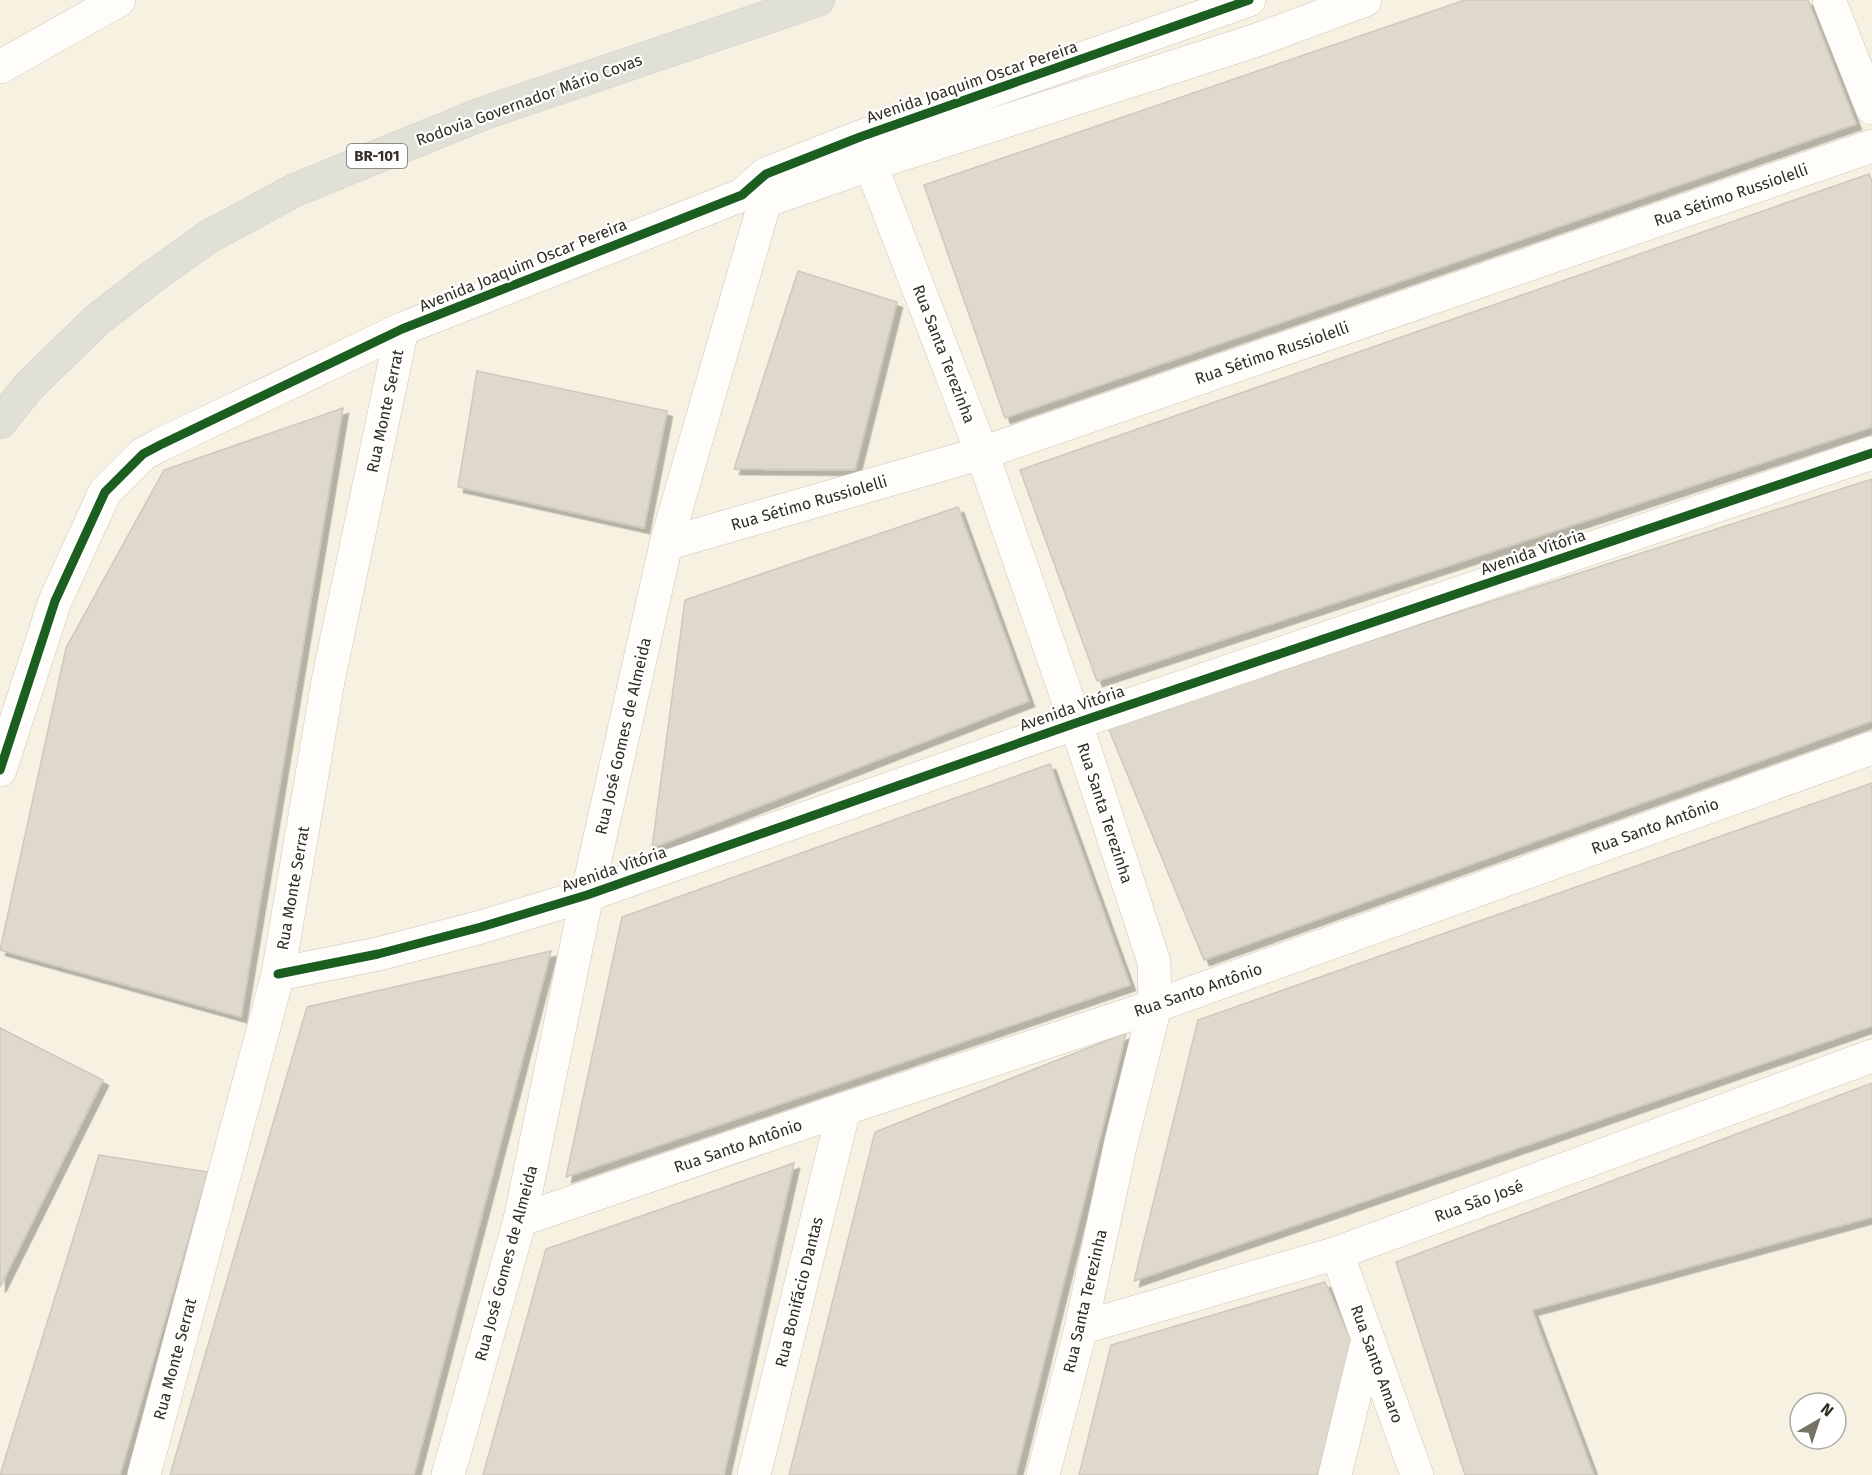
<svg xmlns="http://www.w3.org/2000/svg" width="1872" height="1475" font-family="'Fira Sans',sans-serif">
	<defs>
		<filter id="shadow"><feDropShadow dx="5.5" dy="5.5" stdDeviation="0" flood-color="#0004"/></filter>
	</defs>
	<rect width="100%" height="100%" fill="#f6f1e1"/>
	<path fill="#dfd9cd" stroke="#cec8bd" stroke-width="1.5" filter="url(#shadow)" d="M1465,0H1808L1856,124L1005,418L924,185Z
		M1869,174L1872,181V427L1097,681L1020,470Z
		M798,271L897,302L855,470L734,469Z
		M477,371L667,411L644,528L458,487Z
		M343,408L241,1017L0,950L66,648L164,470Z
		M1872,479V721L1204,960L1107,725Z
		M958,507L1029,701L652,848L685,600Z
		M1050,764L1130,985L566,1177L622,917Z
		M1872,783V1026L1134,1281L1198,1020Z
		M551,951L414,1475H170L307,1007Z
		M0,1028L103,1080L0,1287Z
		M1126,1033L1016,1475H789L875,1132Z
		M1872,1083V1217L1532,1310L1594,1475H1465L1396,1262Z
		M99,1155L208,1172L120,1475H0Z
		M794,1163L724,1475H483L546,1249Z
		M1325,1282L1352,1343L1318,1475H1079L1111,1345Z"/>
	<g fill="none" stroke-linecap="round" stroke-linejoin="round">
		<defs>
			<path id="minor" d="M1829,0L1872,108
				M0,67L119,0
				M860,137L982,453L1076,723L1154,962L1155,1006L1121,1142L1081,1328L1043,1475
				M666,544L982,453L1872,146
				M0,770L55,601L105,492L143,454L160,445L402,329L742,195L766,174
				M278,974L378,954L481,927L587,895L1076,723L1872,453
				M520,1220L844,1109L1155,1006L1872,748
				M1337,1253L1417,1475
				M1081,1328L1337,1253L1872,1056
				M144,1475L278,974L328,681L402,329
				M754,1475L844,1109
				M1335,1475L1368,1339"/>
			<path id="tertiary" d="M765,201L872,164L1257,40L1365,0
				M448,1475L520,1220L587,895L666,544L765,201L766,174L860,137L1249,0"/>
			<path id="trunk" d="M0,422L29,386L97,320L151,278L208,237L295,190L484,113L818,0"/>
		</defs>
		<use href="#minor" stroke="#cac6ba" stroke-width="34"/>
		<use href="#tertiary" stroke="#cac6ba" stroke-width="34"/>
		<use href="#trunk" stroke="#d3d0c9" stroke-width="34"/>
		<use href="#minor" stroke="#fefdfa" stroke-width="33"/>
		<use href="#tertiary" stroke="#fefdfa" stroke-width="33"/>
		<use href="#trunk" stroke="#e1e0d6" stroke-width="33"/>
		<defs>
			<path id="cycleway" d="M0,770L55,601L105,492L143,454L160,445L402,329L742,195L766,174L860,137L1249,0
				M278,974L378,954L481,927L587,895L1076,723L1872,453"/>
		</defs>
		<use href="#cycleway" stroke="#fff" stroke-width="13"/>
		<use href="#cycleway" stroke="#1b5e20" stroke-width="9"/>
	</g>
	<g text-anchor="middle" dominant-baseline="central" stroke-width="4.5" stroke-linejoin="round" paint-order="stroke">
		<rect fill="#fff" stroke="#706d65" stroke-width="1.5" x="347" y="144" width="60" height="24" rx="4.5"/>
		<g font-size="15" font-weight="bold" fill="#322e23">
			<text x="377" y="156">BR-101</text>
		</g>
		<g font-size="16" fill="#322e23" stroke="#fff">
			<text transform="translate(972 82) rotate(-19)">Avenida Joaquim Oscar Pereira</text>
			<text transform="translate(529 100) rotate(-20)">Rodovia Governador Mário Covas</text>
			<text transform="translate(1731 195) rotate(-19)">Rua Sétimo Russiolelli</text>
			<text transform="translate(523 265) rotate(-22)">Avenida Joaquim Oscar Pereira</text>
			<text transform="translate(1272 353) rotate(-19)">Rua Sétimo Russiolelli</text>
			<text transform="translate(944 354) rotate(69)">Rua Santa Terezinha</text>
			<text transform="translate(385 411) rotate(-78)">Rua Monte Serrat</text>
			<text transform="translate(809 503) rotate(-16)">Rua Sétimo Russiolelli</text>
			<text transform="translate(1533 552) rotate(-19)">Avenida Vitória</text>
			<text transform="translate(1072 708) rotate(-19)">Avenida Vitória</text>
			<text transform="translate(623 736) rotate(-77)">Rua José Gomes de Almeida</text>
			<text transform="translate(1105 813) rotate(72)">Rua Santa Terezinha</text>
			<text transform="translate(1655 826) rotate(-20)">Rua Santo Antônio</text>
			<text transform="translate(614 869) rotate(-19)">Avenida Vitória</text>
			<text transform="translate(293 888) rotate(-80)">Rua Monte Serrat</text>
			<text transform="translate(1198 990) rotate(-19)">Rua Santo Antônio</text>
			<text transform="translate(738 1146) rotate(-19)">Rua Santo Antônio</text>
			<text transform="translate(1479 1201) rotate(-20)">Rua São José</text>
			<text transform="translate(506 1263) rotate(-75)">Rua José Gomes de Almeida</text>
			<text transform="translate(799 1292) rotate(-76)">Rua Bonifácio Dantas</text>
			<text transform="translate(1085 1301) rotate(-77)">Rua Santa Terezinha</text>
			<text transform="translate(175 1359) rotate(-75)">Rua Monte Serrat</text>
			<text transform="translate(1377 1364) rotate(70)">Rua Santo Amaro</text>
		</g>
	</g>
	<g transform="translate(1818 1421) rotate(39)"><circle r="28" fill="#ffffff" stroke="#adaba7" stroke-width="1.5"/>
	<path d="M0-4.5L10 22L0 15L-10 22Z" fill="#777266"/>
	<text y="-9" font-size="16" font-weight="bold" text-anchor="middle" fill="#322e23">N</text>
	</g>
</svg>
